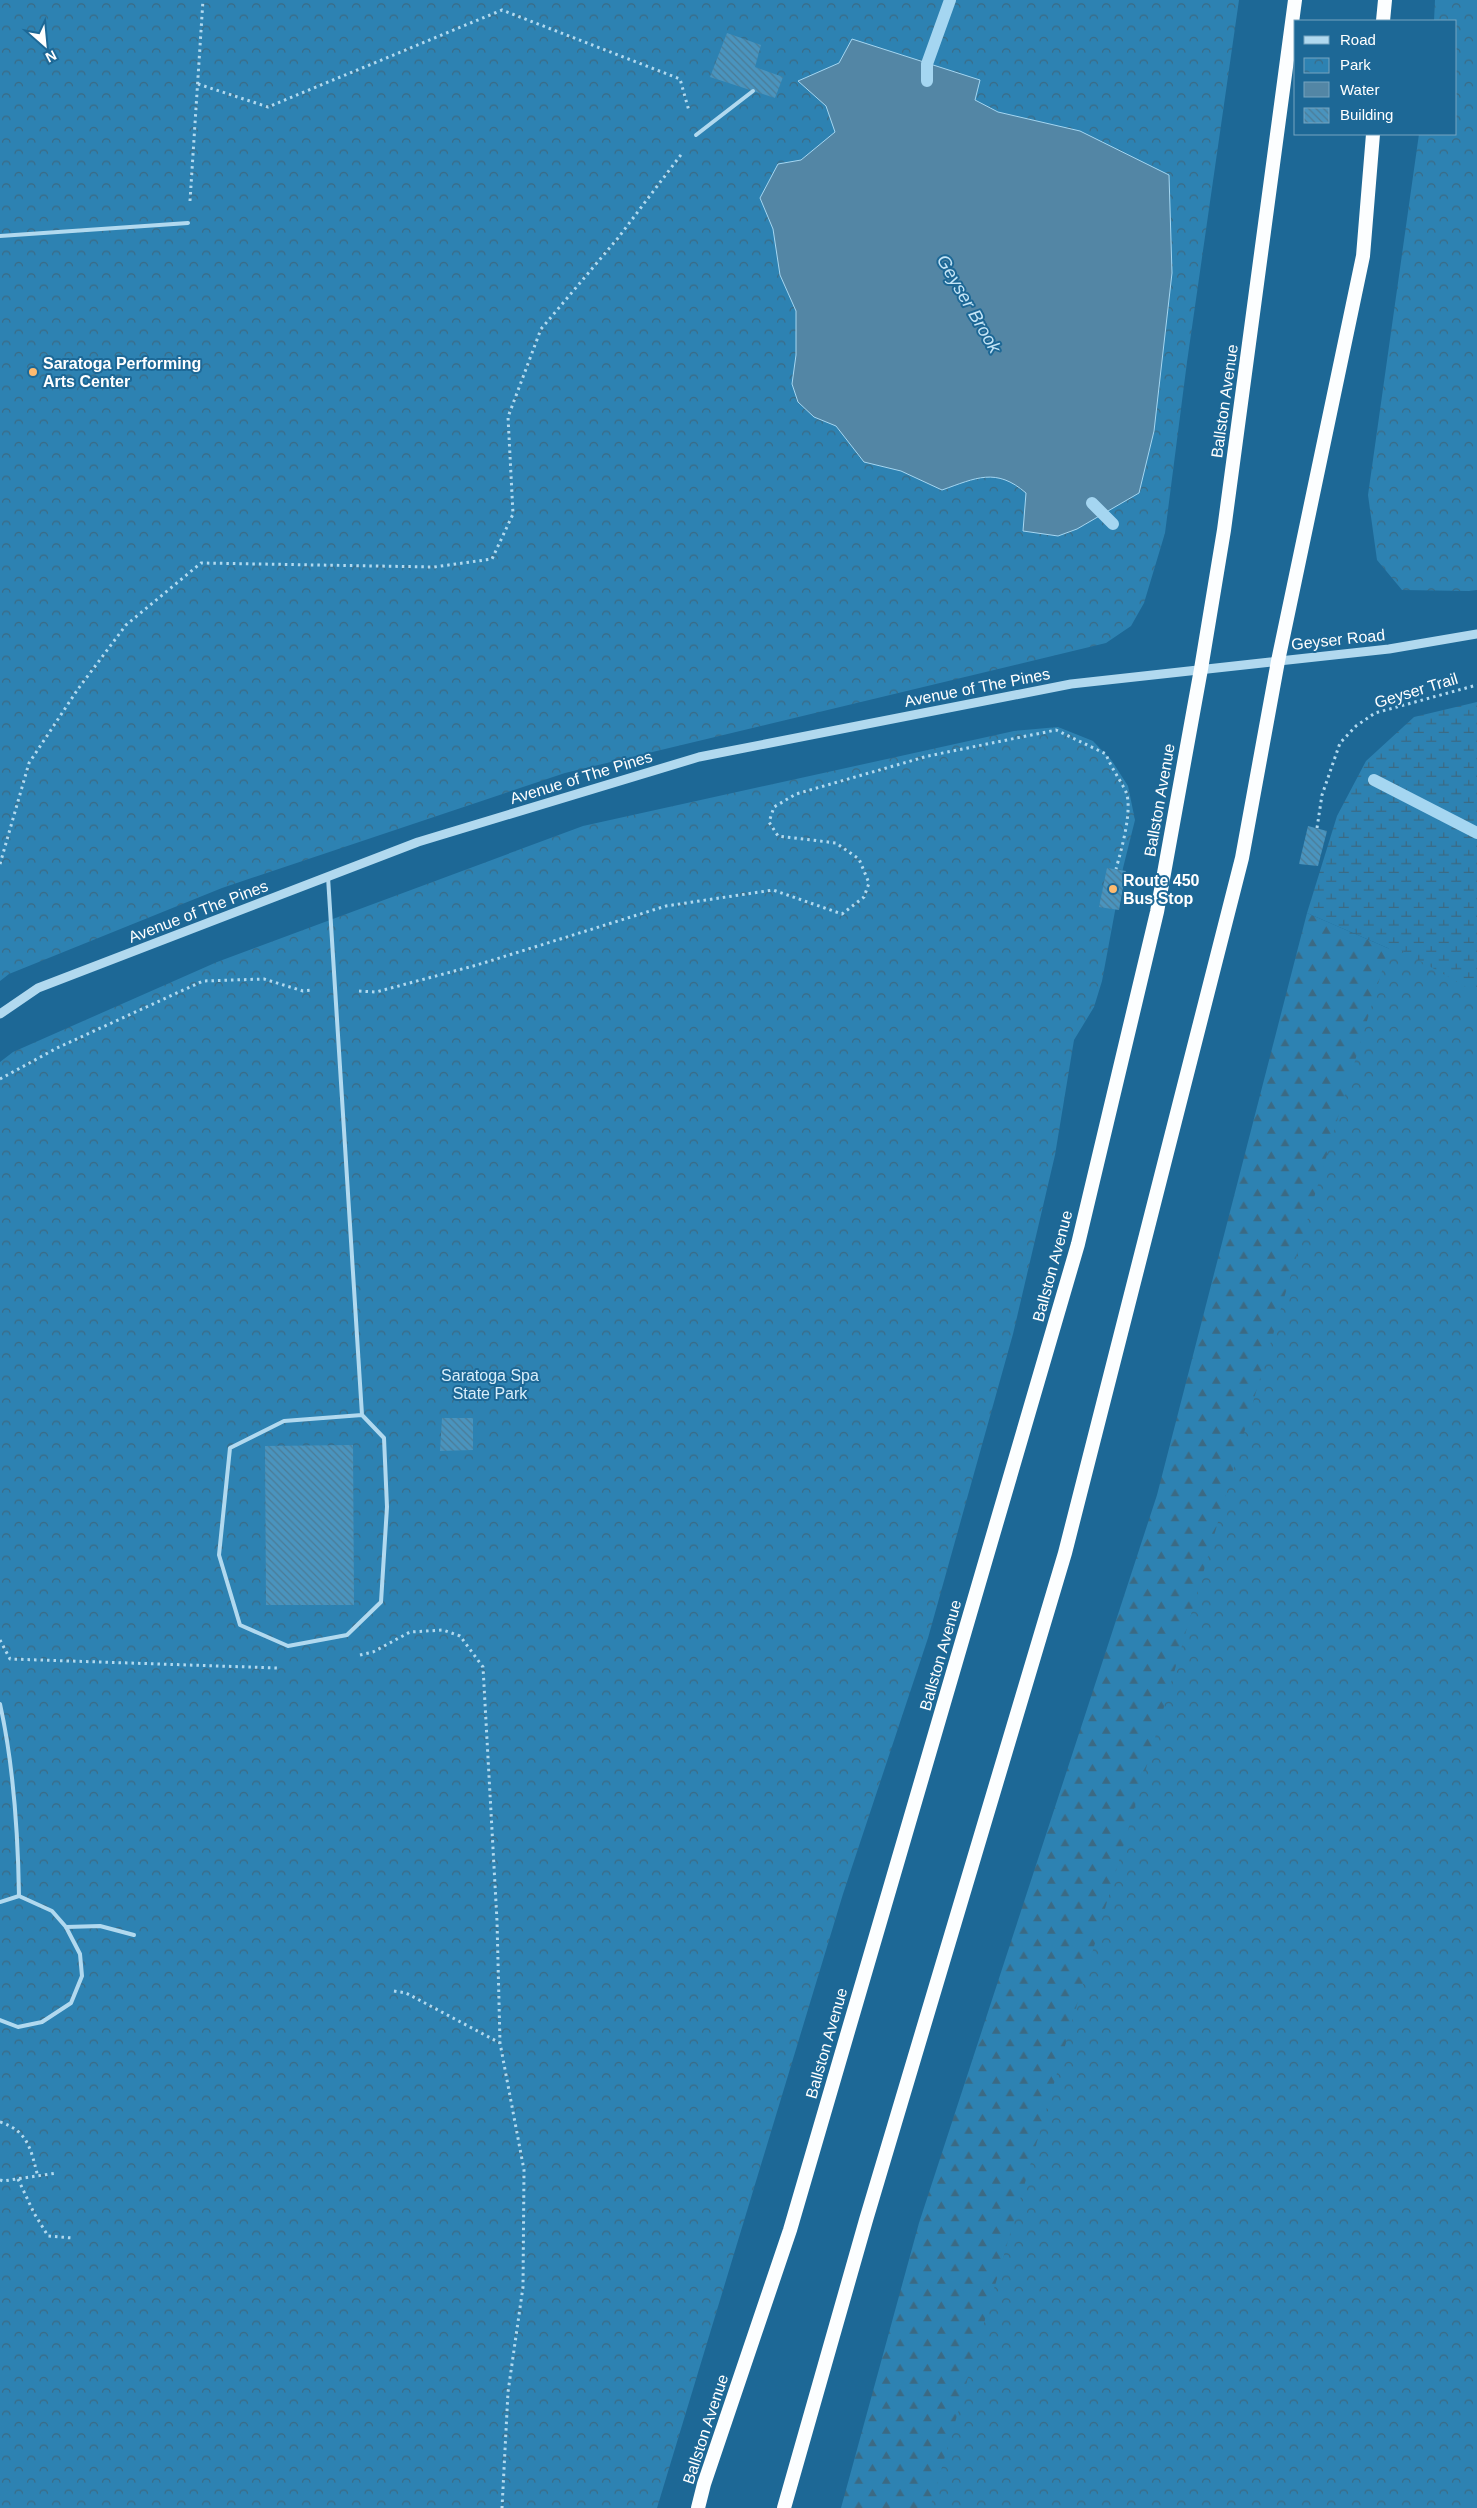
<svg xmlns="http://www.w3.org/2000/svg" width="1477" height="2508" viewBox="0 0 1477 2508" font-family="Arial,sans-serif">
	<style>
		.forest { fill: url(#forest-firs) }
		.wetland { fill: url(#wetland-marsh) }
		.park { fill: url(#park-crowns) }
		.water { fill: #5386a5; stroke: #a5d6f1 }
		.lines { fill: none; stroke-linecap: round; stroke-linejoin: round }
		.stream { stroke: #a5d6f1; stroke-width: 12 }
		.building { fill: url(#building-back-hatch) }
		.path { stroke: #b1d9ef; stroke-width: 3; stroke-dasharray: 2.5 4; stroke-linecap: butt }
		.service { stroke: #b1d9ef; stroke-width: 4 }
		.tertiary { stroke: #b1d9ef; stroke-width: 9 }
		.trunk { stroke: #fcfeff; stroke-width: 14 }
		.poi-dot { fill: #febb70; stroke: #1d6896; stroke-width: 2 }
		.labels { text-anchor: middle; stroke-width: 4; stroke-linejoin: round; paint-order: stroke }
		.poi-label { font-size: 16px; font-weight: bold; fill: #fff; stroke: #1d6896; text-anchor: start }
		.street-label { font-size: 16px; fill: #fff; stroke: #1d6896 }
		.park-label { font-size: 16px; fill: #d8eefb; stroke: #1d6896 }
		.water-label { font-size: 18px; font-style: italic; fill: #c4e5f7; stroke: #1d6896 }
	</style>
	<defs>
		<pattern id="forest-firs" width="22" height="20" patternUnits="userSpaceOnUse" patternTransform="scale(1.25)"><rect width="22" height="20" fill="#2d82b2"/><path d="M5 1l3.5 6h-7zM16 11l3.5 6h-7z" fill="#3b6a84"/></pattern>
		<pattern id="wetland-marsh" width="20" height="14" patternUnits="userSpaceOnUse" patternTransform="scale(1.25)"><rect width="20" height="14" fill="#2d82b2"/><path d="M1 5h8M5 5V1M11 12h8M15 12V8" fill="none" stroke="#3b6a84"/></pattern>
		<pattern id="park-crowns" width="20" height="18" patternUnits="userSpaceOnUse" patternTransform="scale(1.25)"><rect width="20" height="18" fill="#2d82b2"/><path d="M2 6a3 3 0 1 1 6 0M12 15a3 3 0 1 1 6 0" fill="none" stroke="#3b6a84"/></pattern>
		<pattern id="building-back-hatch" width="6" height="6" patternUnits="userSpaceOnUse" patternTransform="scale(1.25)"><rect width="6" height="6" fill="#4a94be"/><path d="M-1 5l2 2M0 0l6 6M5-1l2 2" fill="none" stroke="#4b7b96"/></pattern>
	</defs>
	<rect width="100%" height="100%" fill="#1d6896"/>
	<!-- forest -->
	<polygon class="forest" points="1307,913 1406,956 1477,2508 841,2508 919,2223 1157,1495"/>
	<!-- wetland -->
	<polygon class="wetland" points="1477,702 1477,1037 1406,956 1307,913 1337,816 1366,761 1414,717"/>
	<!-- park -->
	<g class="park">
		<polygon points="0,0 1239,0 1187,362 1165,533 1144,603 1131,626 1106,643 565,773 222,888 9,974 0,981"/>
		<polygon points="1435,0 1477,0 1477,590 1469,591 1402,590 1377,560 1368,495 1419,134 1456,134 1456,21 1434,21"/>
		<polygon points="1058,727 1093,741 1112,761 1128,786 1135,820 1123,868 1102,981 1094,1007 1074,1040 1055,1155 1013,1334 928,1638 843,1894 657,2508 0,2508 0,1062 13,1052 217,962 583,826 1014,731"/>
		<polygon points="1390,944 1477,993 1477,2508 930,2508 1258,1385"/>
	</g>
	<!-- water -->
	<path class="water" d="M 852,39 L 980,80 L 975,100 L 998,112 L 1080,131 L 1169,175 L 1172,273 L 1154,431 L 1139,493 L 1077,529 L 1058,536 L 1023,531 L 1026,493 C 996,467 976,478 942,490 L 901,471 L 864,462 L 836,426 L 814,417 L 798,402 L 792,384 L 796,355 L 796,311 L 780,275 L 773,229 L 760,198 L 778,164 L 801,160 L 835,132 L 826,106 L 798,81 L 839,63 Z"/>
	<g class="lines">
		<!-- stream -->
		<g class="stream">
			<polyline points="927,81 927,64 950,0"/>
			<polyline points="1092,503 1113,524"/>
			<polyline points="1374,780 1477,833"/>
		</g>
	</g>
	<!-- building -->
	<g class="building">
		<polygon points="727,33 761,45 755,67 783,77 775,98 710,77"/>
		<polygon points="1308,826 1327,831 1318,866 1299,864"/>
		<polygon points="1107,868 1126,871 1119,910 1099,907"/>
		<polygon points="442,1418 473,1418 473,1450 440,1451"/>
		<polygon points="353,1445 354,1605 266,1605 265,1446"/>
	</g>
	<g class="lines">
		<!-- path -->
		<g class="path">
			<polyline points="198,84 268,107 502,10 680,79 689,111"/>
			<polyline points="190,201 203,0"/>
			<polyline points="1317,828 1322,795 1340,743 1356,726 1375,713 1477,685"/>
			<polyline points="0,864 29,763 78,689 126,625 201,563 434,567 492,559 513,514 508,417 541,329 618,238 683,152"/>
			<path d="M 359,991 L 376,992 L 477,965 L 666,906 L 773,890 L 842,914 L 864,897 L 869,883 L 859,859 L 836,843 L 778,836 L 769,822 L 774,807 L 796,794 L 928,756 L 1056,730 L 1106,754 C 1111,768 1120,779 1126,792 C 1133,810 1121,851 1116,869"/>
			<polyline points="0,1079 57,1048 203,981 264,979 303,991 313,990"/>
			<polyline points="0,1640 10,1659 278,1668"/>
			<polyline points="360,1655 373,1652 410,1632 443,1630 460,1636 483,1667 497,1921 500,2043 524,2170 523,2287 508,2392 502,2508"/>
			<polyline points="394,1991 406,1993 500,2043"/>
			<path d="M 0,2122 C 29,2131 31,2151 38,2177"/>
			<polyline points="18,2179 34,2213 48,2236 72,2238"/>
			<polyline points="0,2180 3,2181 57,2173"/>
		</g>
		<!-- service -->
		<g class="service">
			<polyline points="696,135 753,91"/>
			<polyline points="0,236 188,223"/>
			<polyline points="328,877 362,1415 384,1438 387,1507 381,1602 347,1635 288,1646 240,1625 219,1555 230,1448 284,1421 362,1415"/>
			<path d="M 0,1704 C 14,1767 18,1831 19,1896"/>
			<polyline points="0,1902 19,1896 52,1911 66,1927 80,1954 82,1976 71,2003 42,2022 18,2027 0,2020"/>
			<polyline points="66,1927 100,1926 134,1935"/>
		</g>
		<!-- tertiary -->
		<polyline class="tertiary" points="0,1014 38,988 418,842 699,757 1071,684 1389,649 1477,634"/>
		<!-- trunk -->
		<g class="trunk">
			<polyline points="1383,21 1385,0"/>
			<polyline points="698,2508 704,2484 790,2230 1078,1244 1157,912 1201,669 1224,530 1295,0"/>
			<polyline points="784,2508 866,2220 1065,1553 1242,858 1278,661 1363,256 1373,134"/>
		</g>
	</g>
	<!-- markers -->
	<g class="poi-dot">
		<circle cx="33" cy="372" r="5"/>
		<circle cx="1113" cy="889" r="5"/>
	</g>
	<g class="labels">
		<!-- poi labels -->
		<g class="poi-label">
			<text x="43" y="369">Saratoga Performing<tspan x="43" dy="18">Arts Center</tspan></text>
			<text x="1123" y="886">Route 450<tspan x="1123" dy="18">Bus Stop</tspan></text>
		</g>
		<!-- street labels -->
		<g class="street-label">
			<text transform="translate(1224 401) rotate(-82)" y="6">Ballston Avenue</text>
			<text transform="translate(1338 639) rotate(-6)" y="6">Geyser Road</text>
			<text transform="translate(977 687) rotate(-11)" y="6">Avenue of The Pines</text>
			<text transform="translate(1416 690) rotate(-17)" y="6">Geyser Trail</text>
			<text transform="translate(581 777) rotate(-17)" y="6">Avenue of The Pines</text>
			<text transform="translate(1159 800) rotate(-80)" y="6">Ballston Avenue</text>
			<text transform="translate(198 911) rotate(-21)" y="6">Avenue of The Pines</text>
			<text transform="translate(1052 1266) rotate(-75)" y="6">Ballston Avenue</text>
			<text transform="translate(940 1655) rotate(-74)" y="6">Ballston Avenue</text>
			<text transform="translate(826 2043) rotate(-74)" y="6">Ballston Avenue</text>
			<text transform="translate(705 2429) rotate(-72)" y="6">Ballston Avenue</text>
		</g>
		<!-- park labels -->
		<g class="park-label">
			<text x="490" y="1381">Saratoga Spa<tspan x="490" dy="18">State Park</tspan></text>
		</g>
		<!-- water labels -->
		<g class="water-label">
			<text transform="translate(969 304) rotate(60)" y="6">Geyser Brook</text>
		</g>
	</g>
	<!-- legend -->
	<rect x="1294" y="20" width="162" height="115" fill="#1d6896" stroke="#77a4c0"/>
	<rect x="1304" y="36" width="25" height="8" fill="#b1d9ef" stroke="#77a4c0"/>
	<text x="1340" y="45" font-size="15" fill="#ffffff">Road</text>
	<rect x="1304" y="58" width="25" height="15" fill="url(#park-crowns)" stroke="#77a4c0"/>
	<text x="1340" y="70" font-size="15" fill="#ffffff">Park</text>
	<rect x="1304" y="82" width="25" height="15" fill="#5386a5" stroke="#77a4c0"/>
	<text x="1340" y="95" font-size="15" fill="#ffffff">Water</text>
	<rect x="1304" y="108" width="25" height="15" fill="url(#building-back-hatch)" stroke="#77a4c0"/>
	<text x="1340" y="120" font-size="15" fill="#ffffff">Building</text>
	<!-- north arrow -->
	<g transform="translate(45 45) rotate(153)" stroke="#1d6896" stroke-width="4" paint-order="stroke">
	<path d="M0-4L9 19L0 12L-9 19Z" fill="#ffffff"/>
	<text y="-8" font-size="14" font-weight="bold" text-anchor="middle" fill="#ffffff">N</text>
	</g>
</svg>
